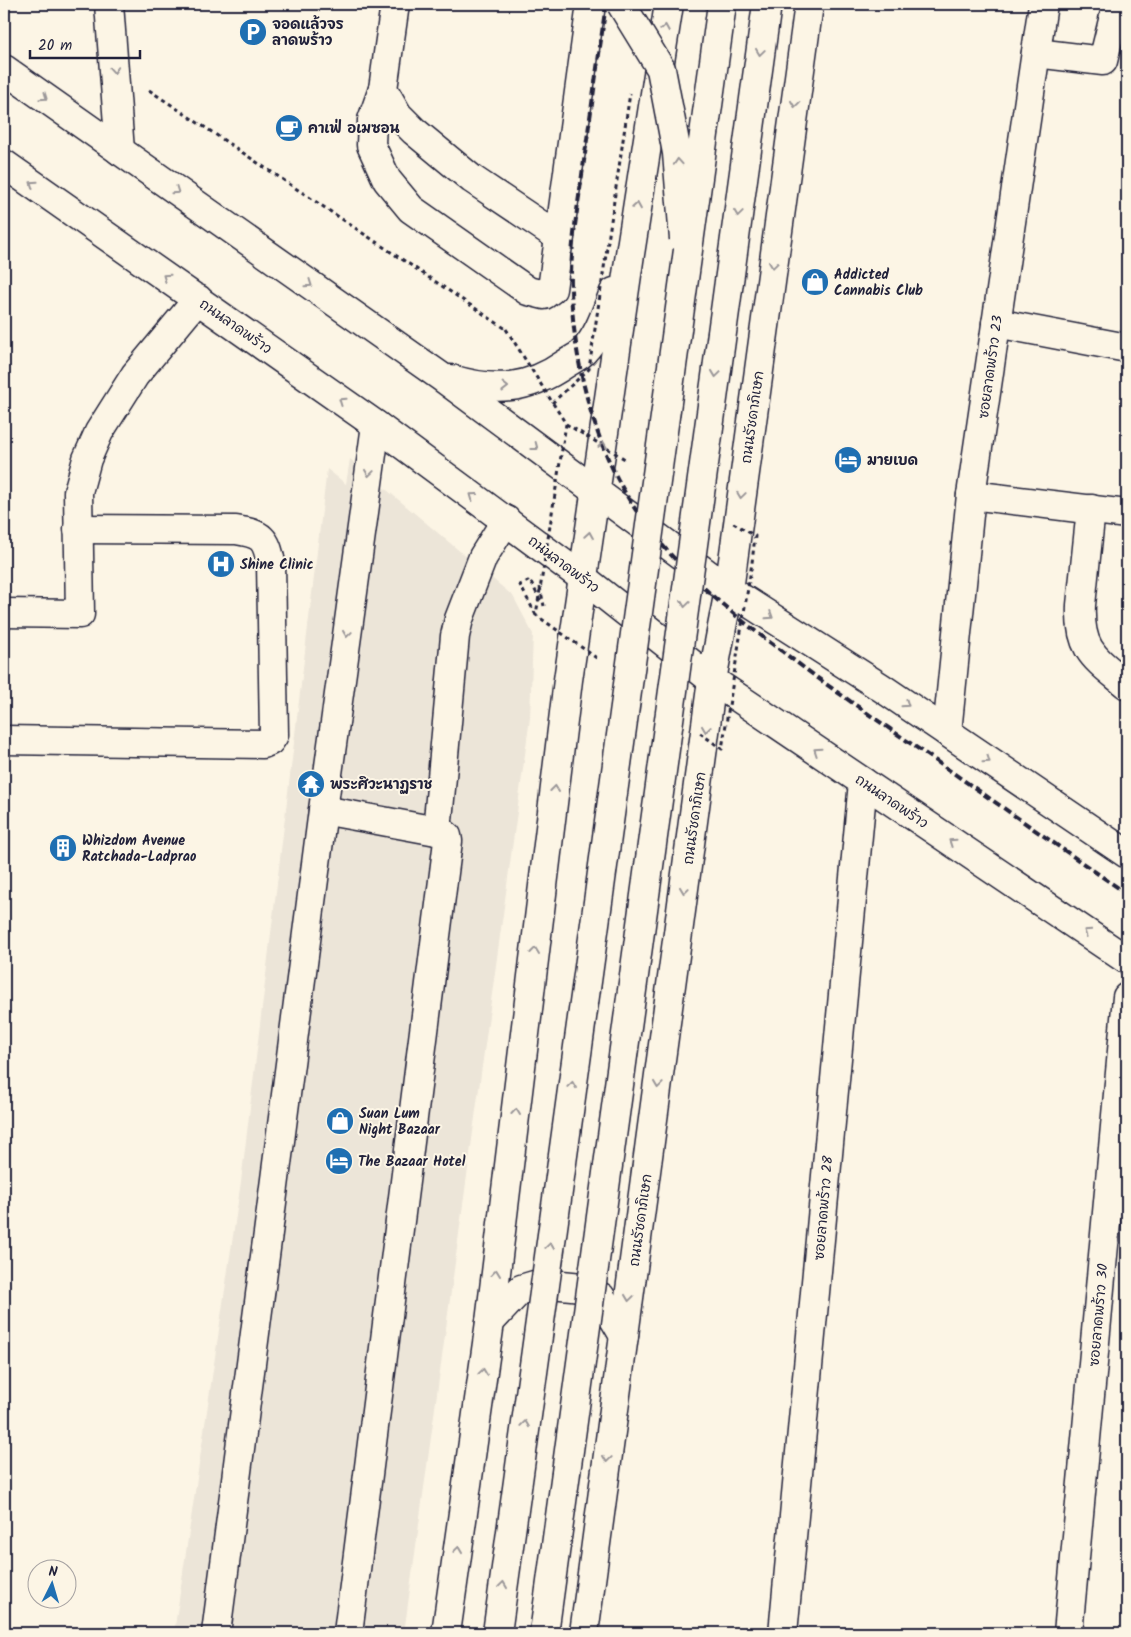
<svg xmlns="http://www.w3.org/2000/svg" width="1131" height="1637" viewBox="0 0 1131 1637" font-family="Kalam,'Playpen Sans Thai',sans-serif">
	<style>
		.built { fill: #ece5d8 }
		.lines { fill: none; stroke-linecap: round; stroke-linejoin: round }
		.minor-casing { stroke: #22223b; stroke-width: 31 }
		.major-casing { stroke: #22223b; stroke-width: 31 }
		.path { stroke: #22223b; stroke-width: 3; stroke-dasharray: 4 4; stroke-linecap: butt }
		.minor { stroke: #fcf5e5; stroke-width: 28 }
		.major { stroke: #fcf5e5; stroke-width: 28 }
		.rail { stroke: #22223b; stroke-width: 4; stroke-dasharray: 8 4; stroke-linecap: butt }
		.minor-bridge-casing { stroke: #22223b; stroke-width: 31; stroke-linecap: butt }
		.major-bridge-casing { stroke: #22223b; stroke-width: 31; stroke-linecap: butt }
		.path-bridge { stroke: #22223b; stroke-width: 3; stroke-dasharray: 4 4; stroke-linecap: butt }
		.minor-bridge { stroke: #fcf5e5; stroke-width: 28 }
		.major-bridge { stroke: #fcf5e5; stroke-width: 28 }
		.oneway { stroke: #9a9698 }
		.labels { text-anchor: middle; stroke-width: 4; stroke-linejoin: round; paint-order: stroke }
		.poi-label { font-size: 14px; font-weight: bold; fill: #22223b; stroke: #fcf5e5; text-anchor: start }
		.street-label { font-size: 14px; fill: #22223b; stroke: #fcf5e5 }
	</style>
	<rect width="100%" height="100%" fill="#fcf5e5"/>
	<filter id="ink" filterUnits="userSpaceOnUse"><feTurbulence type="fractalNoise" baseFrequency=".02" numOctaves="2"/><feDisplacementMap in="SourceGraphic" scale="10" xChannelSelector="R" yChannelSelector="G"/><feConvolveMatrix kernelMatrix="1 2 1 2 8 2 1 2 1" color-interpolation-filters="sRGB"/></filter>
	<g filter="url(#ink)">
		<!-- built -->
		<polygon class="built" points="350,459 513,596 533,634 530,718 404,1633 174,1633 241,1182 327,469 346,484"/>
		<g class="lines">
			<defs>
				<g id="minor">
					<polyline points="109,4 120,151"/>
					<polyline points="395,4 383,89 398,115 414,131 472,179 560,238"/>
					<polyline points="1036,53 1103,61 1117,4"/>
					<polyline points="383,89 372,120 371,145 387,180 411,209 528,291 544,295 552,289 591,4"/>
					<polyline points="996,323 1127,348"/>
					<polyline points="971,495 1127,514"/>
					<path d="M 1091,509 L 1081,605 C 1079,651 1095,658 1127,685"/>
					<polyline points="4,613 80,614 78,492 87,459 99,432 135,375 198,299"/>
					<polyline points="947,732 971,495 1043,4"/>
					<path d="M 4,740 L 263,744 L 270,741 L 274,735 L 271,563 C 266,538 262,534 236,530 L 78,529"/>
					<polyline points="323,810 442,832 447,836 448,841 348,1633"/>
					<polyline points="437,831 455,636 459,619 483,557 506,520"/>
					<polyline points="216,1633 323,810 376,425"/>
					<polyline points="783,1633 863,782"/>
					<polyline points="1068,1633 1127,997"/>
				</g>
				<g id="major">
					<polyline points="4,69 440,376 729,590 882,688 1127,854"/>
					<polyline points="4,164 376,425 583,578 712,680 1127,960"/>
					<path d="M 451,379 C 494,392 528,390 565,364 C 571,360 580,356 584,351 C 599,335 606,312 614,292"/>
					<polyline points="490,1322 521,1289 541,1283 582,1287 601,1297 624,1336"/>
					<polyline points="446,1633 490,1322 568,680 630,254 669,4"/>
					<polyline points="584,1633 712,680 729,590 809,4"/>
				</g>
			</defs>
			<!-- minor casing -->
			<use href="#minor" class="minor-casing"/>
			<!-- major casing -->
			<use href="#major" class="major-casing"/>
			<!-- path -->
			<g class="path">
				<polyline points="149,90 506,329"/>
				<polyline points="540,587 544,606"/>
				<polyline points="536,615 520,585 530,580 542,604"/>
			</g>
			<!-- minor -->
			<use href="#minor" class="minor"/>
			<!-- major -->
			<use href="#major" class="major"/>
			<!-- rail -->
			<path class="rail" d="M 606,4 C 598,61 590,118 582,175 C 576,219 568,263 572,307 C 576,361 588,414 610,463 C 645,543 714,601 783,652 C 818,679 854,704 890,729 C 969,784 1048,839 1127,894"/>
			<defs>
				<polyline id="minor-bridge" points="621,4 661,69 677,153 684,239"/>
				<g id="major-bridge">
					<polyline points="497,1633 722,4"/>
					<polyline points="544,1633 767,4"/>
				</g>
			</defs>
			<!-- minor-bridge casing -->
			<use href="#minor-bridge" class="minor-bridge-casing"/>
			<!-- major-bridge casing -->
			<use href="#major-bridge" class="major-bridge-casing"/>
			<!-- path-bridge -->
			<g class="path-bridge">
				<polyline points="506,329 566,424 536,615 598,659"/>
				<polyline points="552,403 589,369 630,93"/>
				<polyline points="566,424 625,459"/>
				<polyline points="700,733 722,749 752,563 755,536 730,521"/>
			</g>
			<!-- minor-bridge -->
			<use href="#minor-bridge" class="minor-bridge"/>
			<!-- major-bridge -->
			<use href="#major-bridge" class="major-bridge"/>
		</g>
		<!-- one-way arrows -->
		<defs><path id="oneway-chevron" d="M-2-3.5L2.5 0L-2 3.5" fill="none" stroke-width="1.6" stroke-linecap="round" stroke-linejoin="round" transform="scale(1.25)"/></defs>
		<g class="oneway">
			<use href="#oneway-chevron" transform="translate(665 28) rotate(-81)"/>
			<use href="#oneway-chevron" transform="translate(760 52) rotate(98)"/>
			<use href="#oneway-chevron" transform="translate(114 70) rotate(86)"/>
			<use href="#oneway-chevron" transform="translate(44 97) rotate(35)"/>
			<use href="#oneway-chevron" transform="translate(795 104) rotate(98)"/>
			<use href="#oneway-chevron" transform="translate(678 162) rotate(-94)"/>
			<use href="#oneway-chevron" transform="translate(33 184) rotate(-145)"/>
			<use href="#oneway-chevron" transform="translate(176 191) rotate(35)"/>
			<use href="#oneway-chevron" transform="translate(637 206) rotate(-81)"/>
			<use href="#oneway-chevron" transform="translate(738 213) rotate(98)"/>
			<use href="#oneway-chevron" transform="translate(773 265) rotate(98)"/>
			<use href="#oneway-chevron" transform="translate(166 277) rotate(-145)"/>
			<use href="#oneway-chevron" transform="translate(309 284) rotate(35)"/>
			<use href="#oneway-chevron" transform="translate(716 374) rotate(98)"/>
			<use href="#oneway-chevron" transform="translate(505 387) rotate(1)"/>
			<use href="#oneway-chevron" transform="translate(342 401) rotate(-145)"/>
			<use href="#oneway-chevron" transform="translate(603 445) rotate(-82)"/>
			<use href="#oneway-chevron" transform="translate(535 447) rotate(37)"/>
			<use href="#oneway-chevron" transform="translate(369 473) rotate(98)"/>
			<use href="#oneway-chevron" transform="translate(741 495) rotate(98)"/>
			<use href="#oneway-chevron" transform="translate(473 496) rotate(-144)"/>
			<use href="#oneway-chevron" transform="translate(589 535) rotate(-81)"/>
			<use href="#oneway-chevron" transform="translate(685 604) rotate(98)"/>
			<use href="#oneway-chevron" transform="translate(770 616) rotate(33)"/>
			<use href="#oneway-chevron" transform="translate(347 634) rotate(98)"/>
			<use href="#oneway-chevron" transform="translate(906 704) rotate(34)"/>
			<use href="#oneway-chevron" transform="translate(706 729) rotate(98)"/>
			<use href="#oneway-chevron" transform="translate(817 751) rotate(-146)"/>
			<use href="#oneway-chevron" transform="translate(987 760) rotate(34)"/>
			<use href="#oneway-chevron" transform="translate(555 789) rotate(-83)"/>
			<use href="#oneway-chevron" transform="translate(952 842) rotate(-146)"/>
			<use href="#oneway-chevron" transform="translate(684 890) rotate(98)"/>
			<use href="#oneway-chevron" transform="translate(1087 932) rotate(-146)"/>
			<use href="#oneway-chevron" transform="translate(535 951) rotate(-83)"/>
			<use href="#oneway-chevron" transform="translate(572 1085) rotate(-82)"/>
			<use href="#oneway-chevron" transform="translate(658 1085) rotate(98)"/>
			<use href="#oneway-chevron" transform="translate(516 1112) rotate(-83)"/>
			<use href="#oneway-chevron" transform="translate(550 1246) rotate(-82)"/>
			<use href="#oneway-chevron" transform="translate(496 1273) rotate(-83)"/>
			<use href="#oneway-chevron" transform="translate(629 1298) rotate(98)"/>
			<use href="#oneway-chevron" transform="translate(483 1372) rotate(-82)"/>
			<use href="#oneway-chevron" transform="translate(525 1424) rotate(-82)"/>
			<use href="#oneway-chevron" transform="translate(607 1459) rotate(98)"/>
			<use href="#oneway-chevron" transform="translate(458 1550) rotate(-82)"/>
			<use href="#oneway-chevron" transform="translate(503 1585) rotate(-82)"/>
		</g>
	</g>
	<!-- icons -->
	<defs>
		<symbol id="parking-disc" viewBox="-11 -11 22 22"><circle r="9.5" fill="#1f6fb2" stroke="#fcf5e5"/><path d="M-3.5-5.5H1a3.5 3.5 0 0 1 0 7H-1V5.5H-3.5ZM-1-3.4V-.6H.8a1.4 1.4 0 0 0 0-2.8Z" fill="#fff"/></symbol>
		<symbol id="cafe-disc" viewBox="-11 -11 22 22"><circle r="9.5" fill="#1f6fb2" stroke="#fcf5e5"/><path d="M-5.5-4.5H6V0H3Q3 3.5 0 3.5H-2.5Q-5.5 3.5-5.5 0ZM3-3.2v2h1.7v-2ZM-6 4.5H4V6H-6Z" fill="#fff"/></symbol>
		<symbol id="shop-disc" viewBox="-11 -11 22 22"><circle r="9.5" fill="#1f6fb2" stroke="#fcf5e5"/><path d="M-5-2.5h2.3a2.7 3.5 0 0 1 5.4 0H5L5.5 6h-11ZM-1.5-2.5h3a1.5 2.3 0 0 0-3 0Z" fill="#fff"/></symbol>
		<symbol id="hotel-disc" viewBox="-11 -11 22 22"><circle r="9.5" fill="#1f6fb2" stroke="#fcf5e5"/><path d="M-6-4.5h1.5V1H6V5H4.5V3h-9V5H-6ZM-4 0a1.8 1.8 0 1 1 3.6 0ZM.5 0V-2.5h3Q6-2.5 6 0Z" fill="#fff"/></symbol>
		<symbol id="hospital-disc" viewBox="-11 -11 22 22"><circle r="9.5" fill="#1f6fb2" stroke="#fcf5e5"/><path d="M-5-5h3v3.5h4V-5h3V5h-3V1.5h-4V5h-3Z" fill="#fff"/></symbol>
		<symbol id="temple-disc" viewBox="-11 -11 22 22"><circle r="9.5" fill="#1f6fb2" stroke="#fcf5e5"/><path d="M0-6L5-2H3V0L6.5 2.5H4V6H1.5V3h-3V6H-4V2.5H-6.5L-3 0V-2H-5Z" fill="#fff"/></symbol>
		<symbol id="building-disc" viewBox="-11 -11 22 22"><circle r="9.5" fill="#1f6fb2" stroke="#fcf5e5"/><path d="M-4-6H4V6H1V3H-1V6H-4ZM-2.5-4.3h1.7v1.8h-1.7ZM.8-4.3h1.7v1.8H.8ZM-2.5-1h1.7V.8h-1.7ZM.8-1h1.7V.8H.8Z" fill="#fff"/></symbol>
	</defs>
	<g fill-rule="evenodd">
		<use href="#parking-disc" x="237" y="16" width="32" height="32"/>
		<use href="#cafe-disc" x="273" y="112" width="32" height="32"/>
		<use href="#shop-disc" x="799" y="266" width="32" height="32"/>
		<use href="#hotel-disc" x="832" y="444" width="32" height="32"/>
		<use href="#hospital-disc" x="205" y="548" width="32" height="32"/>
		<use href="#temple-disc" x="295" y="768" width="32" height="32"/>
		<use href="#building-disc" x="47" y="832" width="32" height="32"/>
		<use href="#shop-disc" x="324" y="1105" width="32" height="32"/>
		<use href="#hotel-disc" x="323" y="1145" width="32" height="32"/>
	</g>
	<g class="labels">
		<!-- poi labels -->
		<g class="poi-label">
			<text x="272" y="29">จอดแล้วจร<tspan x="272" dy="16">ลาดพร้าว</tspan></text>
			<text x="308" y="133">คาเฟ่ อเมซอน</text>
			<text x="834" y="279">Addicted<tspan x="834" dy="16">Cannabis Club</tspan></text>
			<text x="867" y="465">มายเบด</text>
			<text x="240" y="569">Shine Clinic</text>
			<text x="330" y="789">พระศิวะนาฏราช</text>
			<text x="82" y="845">Whizdom Avenue<tspan x="82" dy="16">Ratchada-Ladprao</tspan></text>
			<text x="359" y="1118">Suan Lum<tspan x="359" dy="16">Night Bazaar</tspan></text>
			<text x="358" y="1166">The Bazaar Hotel</text>
		</g>
		<!-- street labels -->
		<g class="street-label">
			<text transform="translate(236 326) rotate(35)" y="5">ถนนลาดพร้าว</text>
			<text transform="translate(990 367) rotate(-82)" y="5">ซอยลาดพร้าว 23</text>
			<text transform="translate(752 417) rotate(-82)" y="5">ถนนรัชดาภิเษก</text>
			<text transform="translate(564 564) rotate(37)" y="5">ถนนลาดพร้าว</text>
			<text transform="translate(892 801) rotate(34)" y="5">ถนนลาดพร้าว</text>
			<text transform="translate(694 818) rotate(-82)" y="5">ถนนรัชดาภิเษก</text>
			<text transform="translate(823 1208) rotate(-85)" y="5">ซอยลาดพร้าว 28</text>
			<text transform="translate(640 1220) rotate(-82)" y="5">ถนนรัชดาภิเษก</text>
			<text transform="translate(1098 1315) rotate(-85)" y="5">ซอยลาดพร้าว 30</text>
		</g>
	</g>
	<!-- margin -->
	<rect width="1131" height="1637" fill="none" stroke="#fcf5e5" stroke-width="20"/>
	<rect x="10" y="10" width="1111" height="1617" fill="none" stroke="#22223b" stroke-width="2" filter="url(#ink)"/>
	<!-- north arrow -->
	<g transform="translate(52 1584) rotate(5)"><circle r="24" fill="#fcf5e5" stroke="#a5a1a1"/>
	<path d="M0-4L9 19L0 12L-9 19Z" fill="#1f6fb2"/>
	<text y="-8" font-size="14" font-weight="bold" text-anchor="middle" fill="#22223b">N</text>
	</g>
	<!-- scale -->
	<path d="M30 50v8h110v-8" fill="none" stroke="#22223b" stroke-width="2.5"/>
	<text x="38" y="50" font-size="15" fill="#22223b" stroke="#fcf5e5" stroke-width="4" paint-order="stroke">20 m</text>
</svg>
